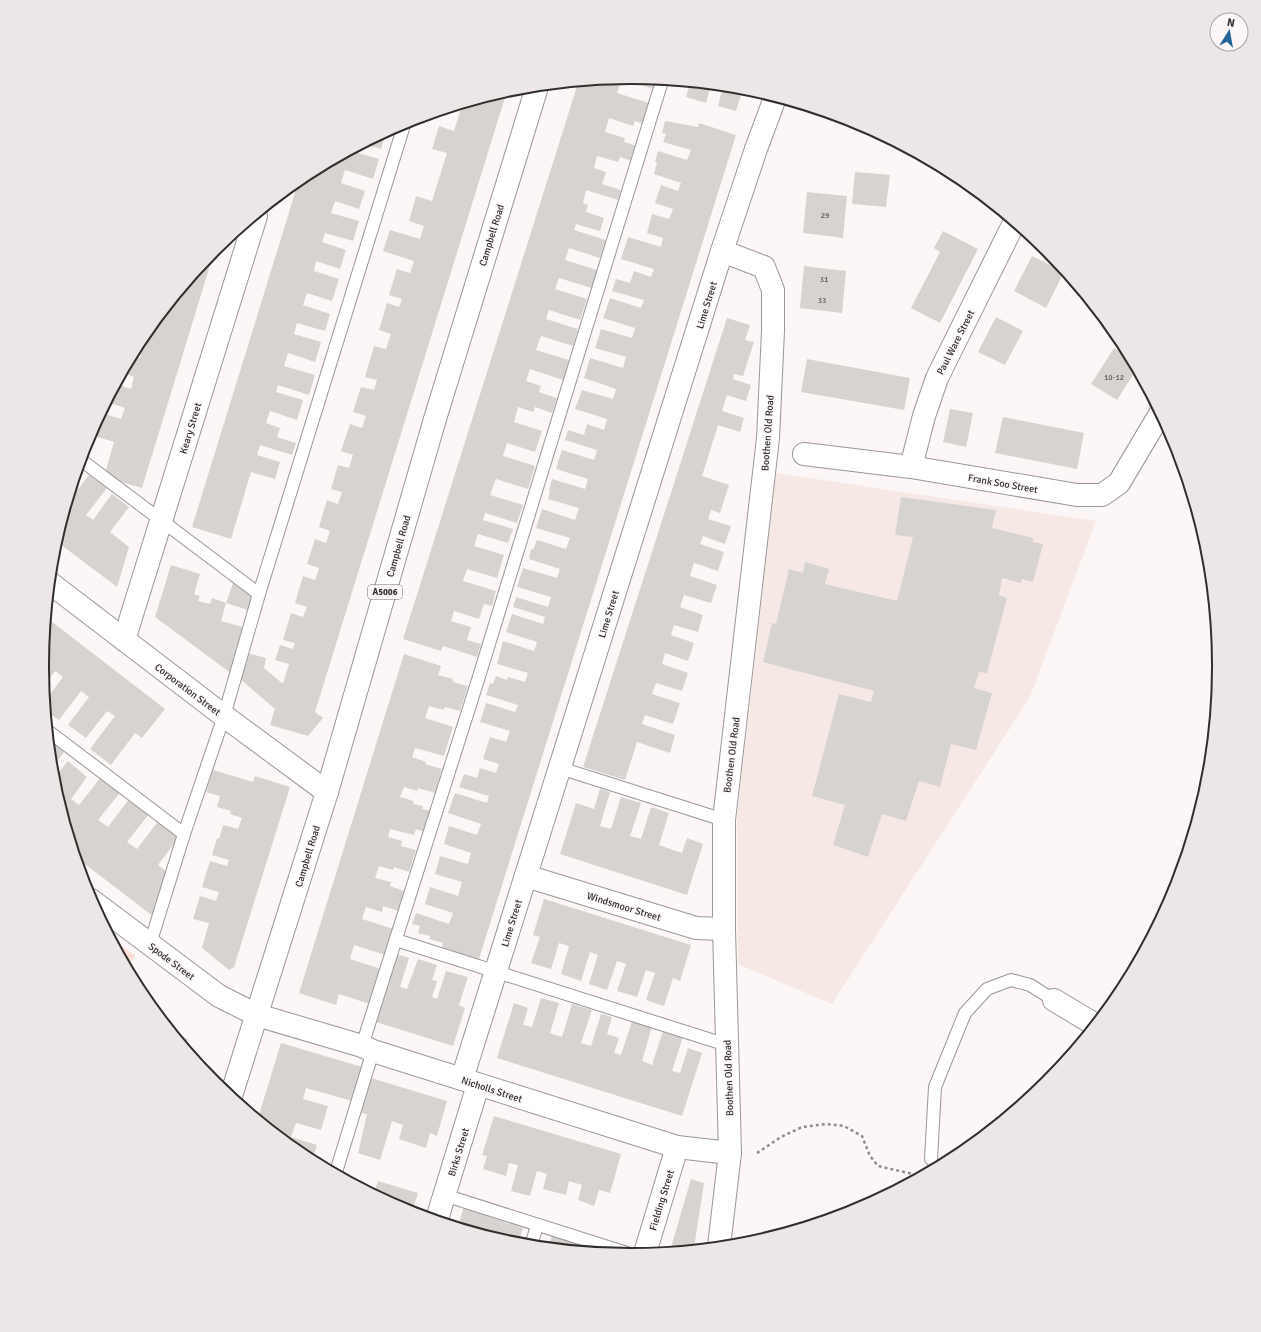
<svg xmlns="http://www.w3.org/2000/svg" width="1261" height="1332" viewBox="0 0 1261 1332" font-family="Signika,sans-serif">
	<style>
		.built { fill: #f6e9e5 }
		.green { fill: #fee0d7 }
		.building { fill: #d7d3d1 }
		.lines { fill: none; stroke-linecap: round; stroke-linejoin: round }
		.lane-casing { stroke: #9b9796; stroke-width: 14 }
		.street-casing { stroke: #9b9796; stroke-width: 24 }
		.primary-casing { stroke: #9b9796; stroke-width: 24 }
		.path { stroke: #8f8c8b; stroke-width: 2.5; stroke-dasharray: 3 3; stroke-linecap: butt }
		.lane { stroke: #fff; stroke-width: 12 }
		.street { stroke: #fff; stroke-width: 22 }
		.primary { stroke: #fff; stroke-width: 22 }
		.labels { text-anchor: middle; stroke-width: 3; stroke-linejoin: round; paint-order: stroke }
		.number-label { font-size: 8px; fill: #5a5857 }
		.shield { fill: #fcf7f6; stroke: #6d6b6a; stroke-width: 1 }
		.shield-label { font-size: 9px; font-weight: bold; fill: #302f2e }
		.street-label { font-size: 10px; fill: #302f2e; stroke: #fcf7f6 }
		.rim { fill: none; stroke: #302f2e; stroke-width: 2 }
	</style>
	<rect width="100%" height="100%" fill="#fcf7f6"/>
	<!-- built -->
	<polygon class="built" points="776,473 1096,521 1030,697 832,1004 738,964 737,818"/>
	<!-- green -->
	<polygon class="green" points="112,938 135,956 127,967"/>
	<!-- building -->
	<g class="building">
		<polygon points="631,78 656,80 653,89 622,79 617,93 649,103 643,124 635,121 633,126 609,118 605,132 625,138 624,142 637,146 632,161 620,157 618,162 597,156 594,168 606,172 602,184 621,190 618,200 586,190 583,203 588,205 586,212 604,218 600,231 576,224 574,230 606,240 600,258 569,248 565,260 597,270 592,288 559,278 555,289 587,299 580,320 549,310 546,319 578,329 573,346 541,336 536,350 569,360 563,380 530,369 526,381 541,386 539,392 557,398 552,413 535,407 533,412 518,407 514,422 542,431 535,452 507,443 503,456 535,466 528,489 496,479 490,495 523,505 517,523 485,513 483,520 513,529 508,543 478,534 474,546 504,555 497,578 467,569 463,581 496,591 492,606 484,604 479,619 454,611 451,621 471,627 467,640 481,644 477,657 443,646 441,651 403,639 578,83"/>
		<polygon points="690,83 711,85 706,103 686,97"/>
		<polygon points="723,87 743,89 736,111 718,106"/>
		<polygon points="507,91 315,712 323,718 308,736 270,725 275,709 240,679 247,653 266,658 264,668 283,684 289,664 275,660 280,645 293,649 295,643 283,640 291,613 303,617 307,607 295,603 303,576 315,580 319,568 307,564 315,539 326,543 330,531 319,527 327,500 338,504 342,492 331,489 338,465 349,468 353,455 341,451 350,424 362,428 366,416 353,412 361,387 374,390 377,380 365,377 374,346 386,349 391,334 379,330 387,303 399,307 402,299 389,295 397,269 410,273 414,261 383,251 390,230 420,239 424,226 409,221 416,196 432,201 447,153 432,149 439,126 454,131 462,105"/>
		<polygon points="665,121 698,127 699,123 736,135 479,959 442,948 443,943 429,939 430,936 418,933 420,926 412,924 416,913 449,924 453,913 425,904 430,887 458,896 462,882 435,874 440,856 468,864 471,853 444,844 449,826 477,835 481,824 448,813 455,793 487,803 489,796 459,787 464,774 477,778 480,768 496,773 499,764 483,759 490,737 506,742 510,731 480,722 486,703 515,712 518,705 486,695 490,683 493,684 496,676 507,680 508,677 525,682 528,673 497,664 503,641 534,651 537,642 506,632 512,614 543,624 545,617 513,607 516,597 548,607 551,597 517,587 523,568 557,578 560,569 529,559 531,549 533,550 537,540 566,549 570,538 536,528 542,509 575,520 579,508 548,499 550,490 549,490 552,479 585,489 588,479 556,469 562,450 594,460 597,450 565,440 568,430 584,435 587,424 604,430 607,419 575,409 582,390 613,399 616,389 584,378 590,358 623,368 626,357 595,348 601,329 632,338 635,328 603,318 610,298 641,308 644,300 612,291 616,279 630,283 634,271 651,277 654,269 621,259 628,237 661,247 663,238 647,233 652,214 669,219 673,209 655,203 661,185 678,191 681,183 654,174 657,162 655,162 658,151 687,160 691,150 663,142 666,134 662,133"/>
		<polygon points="386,133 381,149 365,144 375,139"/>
		<polygon points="351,151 379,159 373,179 345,170 341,183 365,191 359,209 335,201 331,213 359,221 353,241 325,233 322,242 346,250 340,269 316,261 314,271 339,279 332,301 307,293 303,305 330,314 325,331 297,323 294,334 321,342 315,362 288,353 284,366 315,375 309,395 278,385 276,392 303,400 297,420 270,411 266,423 280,428 277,437 296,443 292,455 260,445 257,455 280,462 275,479 251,472 231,539 192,527 299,180 304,177"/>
		<polygon points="855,172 890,175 886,207 852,204"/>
		<polygon points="807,192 847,196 843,238 803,233"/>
		<polygon points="943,231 978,249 940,323 911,308 940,252 934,248"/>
		<polygon points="215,249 142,488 104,477 114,442 91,435 93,430 102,413 121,419 125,408 107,402 117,384 131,389 134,377 123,373 132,356 140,358 143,347 138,345 141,339"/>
		<polygon points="1032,256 1064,272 1046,308 1014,291"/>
		<polygon points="804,266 846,271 842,313 800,308"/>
		<polygon points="996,317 1023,331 1005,365 978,352"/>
		<polygon points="727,318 750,325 745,340 754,342 743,376 734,374 733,379 751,385 746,401 727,395 722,411 744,418 740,432 718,425 702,476 729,485 720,513 711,510 708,519 731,526 725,544 703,536 700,544 724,552 718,571 694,563 690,576 717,585 711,603 684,595 680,607 703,615 698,632 674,625 671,635 694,643 688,661 665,653 662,664 688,673 682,691 656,683 652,694 680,703 673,724 645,715 642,724 675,735 670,753 637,742 625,780 583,767"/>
		<polygon points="1117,335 1120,339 1124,346 1114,340"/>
		<polygon points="1114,348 1130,358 1136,370 1117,400 1091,384"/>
		<polygon points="807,359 910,378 904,410 801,392"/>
		<polygon points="950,409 973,413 966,447 943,442"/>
		<polygon points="1003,417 1084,433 1077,469 995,453"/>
		<polygon points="89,475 107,488 86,515 93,520 112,494 129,507 110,532 129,547 117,587 56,541 69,501"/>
		<polygon points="901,497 996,510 992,528 1033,538 1033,542 1043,544 1033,582 1022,579 1021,583 1002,578 999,595 1007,598 987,673 979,672 974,688 992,693 976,750 951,744 940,787 919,781 906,821 882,814 868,857 833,845 845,805 812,796 839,694 871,702 874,691 763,662 772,623 776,624 789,569 803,573 805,562 829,569 825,584 897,601 913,537 895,535"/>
		<polygon points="171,565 200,574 194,594 200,596 198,601 210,604 212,598 226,603 221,621 246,628 232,674 155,617"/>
		<polygon points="234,580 259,589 251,611 226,603"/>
		<polygon points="47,618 165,709 142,738 135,733 111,765 90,749 115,716 107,711 86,738 68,725 89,697 81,691 59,720 46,711 45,701 63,677 55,671 44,686 42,666"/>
		<polygon points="404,654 441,666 438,675 453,679 453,682 468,686 460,711 445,707 444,710 429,706 425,718 453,727 444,756 415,748 412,757 426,762 425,764 442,769 435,793 418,788 417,791 404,787 400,797 414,801 413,804 423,806 422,809 431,811 424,832 416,829 414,835 390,829 388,837 402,841 401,846 416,850 409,872 394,867 393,870 379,866 375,878 391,882 390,886 404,891 398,911 383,906 382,912 366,907 362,919 394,929 385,955 354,945 350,959 384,970 373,1005 339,994 336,1005 299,993"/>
		<polygon points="49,734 67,748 52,768"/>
		<polygon points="68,761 87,777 71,799 79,805 102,776 122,790 98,820 108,827 129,799 149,814 127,842 137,849 159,820 180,836 158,865 168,873 154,917 77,858 53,780"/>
		<polygon points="213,770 253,782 255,776 290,787 234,967 229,970 202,948 209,923 193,919 200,896 216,901 219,892 202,887 210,861 227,866 229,860 212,855 217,838 219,839 223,825 238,829 242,818 230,814 231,811 217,807 220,796 206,792"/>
		<polygon points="600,789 610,792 600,826 611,829 621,797 641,803 630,836 641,839 651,807 669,813 659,845 682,853 687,838 703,844 687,895 560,854 576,803 594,809"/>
		<polygon points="544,899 691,945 680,981 673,978 664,1006 646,1000 655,973 646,970 637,997 617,991 626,964 617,961 607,990 589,984 598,955 590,952 581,981 561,974 569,946 559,943 551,969 531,963 540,937 533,935"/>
		<polygon points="397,954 409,958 400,987 407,989 418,959 437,965 432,980 437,981 432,997 437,999 446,971 468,977 459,1005 465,1008 453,1046 376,1022"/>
		<polygon points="541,998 559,1003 550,1033 562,1037 572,1004 592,1010 581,1043 591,1046 601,1014 612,1017 607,1034 619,1038 614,1053 621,1055 632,1021 652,1027 642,1061 652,1065 663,1031 683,1037 672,1071 680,1073 688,1048 702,1053 682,1116 497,1058 514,1003 528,1008 523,1025 532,1027"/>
		<polygon points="176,1035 188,1039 185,1047 180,1040"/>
		<polygon points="281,1043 362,1067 352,1101 306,1088 303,1099 328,1106 321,1130 296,1123 291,1137 317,1145 312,1160 303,1155 258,1118"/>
		<polygon points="371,1078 447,1101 437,1136 430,1133 426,1148 399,1139 403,1125 392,1121 380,1160 358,1153 367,1114 361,1113"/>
		<polygon points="494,1116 621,1154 610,1193 599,1190 594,1206 578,1200 582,1185 569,1181 566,1195 543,1189 547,1174 537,1171 530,1196 511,1191 518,1165 509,1163 506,1176 483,1169 487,1156 482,1155"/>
		<polygon points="691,1179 704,1183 694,1248 670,1251"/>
		<polygon points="378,1181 418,1193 412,1212 405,1210 374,1193"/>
		<polygon points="465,1203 503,1215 502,1221 523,1228 520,1238 529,1241 528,1244 515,1243 458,1226"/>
		<polygon points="552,1235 618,1253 549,1246"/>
	</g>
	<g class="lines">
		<defs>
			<g id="lane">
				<polyline points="81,460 259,594"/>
				<polyline points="48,731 184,834"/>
				<polyline points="560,768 724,820"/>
				<polyline points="396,940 727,1045"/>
				<polyline points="150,944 184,834 224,716 259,594 405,122"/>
				<polyline points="362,1046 477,683 662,81"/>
				<polyline points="931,1159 935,1087 965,1013 987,989 1011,980 1030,985 1054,1000"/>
				<polyline points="336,1172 373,1051"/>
				<polyline points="444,1195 630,1254"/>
				<polyline points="531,1245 537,1226"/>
			</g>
			<g id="street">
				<polyline points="804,454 911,467 1077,495 1102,495 1119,483 1160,414"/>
				<polyline points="911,467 924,416 937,378 1014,223"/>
				<polyline points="50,583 224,716 327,792"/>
				<polyline points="124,640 256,216"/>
				<polyline points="526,876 696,928 724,929"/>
				<polyline points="91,900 219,996 257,1015 362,1046 373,1051 677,1147 730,1153"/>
				<polyline points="1054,1000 1094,1024"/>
				<polyline points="462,1079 722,251 756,149 775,98"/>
				<polyline points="437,1219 478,1085"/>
				<polyline points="719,1246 730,1153 724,929 724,820 768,438 773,331 773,290 764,267 722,251"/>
				<polyline points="645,1253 677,1147"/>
			</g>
			<polyline id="primary" points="231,1096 327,792 435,419 537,87"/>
		</defs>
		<!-- lane casing -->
		<use href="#lane" class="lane-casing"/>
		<!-- street casing -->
		<use href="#street" class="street-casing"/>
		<!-- primary casing -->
		<use href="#primary" class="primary-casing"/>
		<!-- path -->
		<polyline class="path" points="757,1153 781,1137 802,1127 826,1124 844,1126 862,1136 870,1156 878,1166 917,1175"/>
		<!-- lane -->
		<use href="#lane" class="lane"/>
		<!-- street -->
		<use href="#street" class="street"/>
		<!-- primary -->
		<use href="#primary" class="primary"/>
	</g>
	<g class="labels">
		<!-- number labels -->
		<g class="number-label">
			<text x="825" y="218">29</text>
			<text x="824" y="282">31</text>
			<text x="822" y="303">33</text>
			<text x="1114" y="380">10-12</text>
		</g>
		<!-- shield labels -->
		<rect class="shield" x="368" y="585" width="34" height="14" rx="3"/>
		<g class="shield-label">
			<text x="385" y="595">A5006</text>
		</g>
		<!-- street labels -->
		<g class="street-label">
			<text transform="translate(491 235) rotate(-73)" y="4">Campbell Road</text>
			<text transform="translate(706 305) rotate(-73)" y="4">Lime Street</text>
			<text transform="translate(955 342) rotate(-63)" y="4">Paul Ware Street</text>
			<text transform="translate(190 428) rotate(-73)" y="4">Keary Street</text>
			<text transform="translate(767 433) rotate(-86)" y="4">Boothen Old Road</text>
			<text transform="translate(1003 483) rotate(10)" y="4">Frank Soo Street</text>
			<text transform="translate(398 546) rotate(-74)" y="4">Campbell Road</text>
			<text transform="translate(608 614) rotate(-73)" y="4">Lime Street</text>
			<text transform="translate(188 689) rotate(37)" y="4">Corporation Street</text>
			<text transform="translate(731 755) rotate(-83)" y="4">Boothen Old Road</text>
			<text transform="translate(307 856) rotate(-73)" y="4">Campbell Road</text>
			<text transform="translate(624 906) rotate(17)" y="4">Windsmoor Street</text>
			<text transform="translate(511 923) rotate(-73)" y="4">Lime Street</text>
			<text transform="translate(172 961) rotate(37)" y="4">Spode Street</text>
			<text transform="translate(728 1078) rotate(-92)" y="4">Boothen Old Road</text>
			<text transform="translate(492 1089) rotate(18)" y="4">Nicholls Street</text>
			<text transform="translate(458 1152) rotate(-73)" y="4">Birks Street</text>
			<text transform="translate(661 1200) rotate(-73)" y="4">Fielding Street</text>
		</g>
	</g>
	<!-- crop -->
	<path d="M0 0H1261V1332H0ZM630 84H631A581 581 0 0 1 1212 665V667A581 581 0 0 1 631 1248H630A581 581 0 0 1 49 667V665A581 581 0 0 1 630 84Z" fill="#ece7e6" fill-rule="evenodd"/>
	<path class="rim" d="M630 84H631A581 581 0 0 1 1212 665V667A581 581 0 0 1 631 1248H630A581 581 0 0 1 49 667V665A581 581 0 0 1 630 84Z"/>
	<!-- north arrow -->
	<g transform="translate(1229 32) rotate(11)"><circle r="19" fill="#fcf7f6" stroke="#aaa7a6"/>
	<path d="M0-3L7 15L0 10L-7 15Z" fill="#216499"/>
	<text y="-6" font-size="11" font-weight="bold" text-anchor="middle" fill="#302f2e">N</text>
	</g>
</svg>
